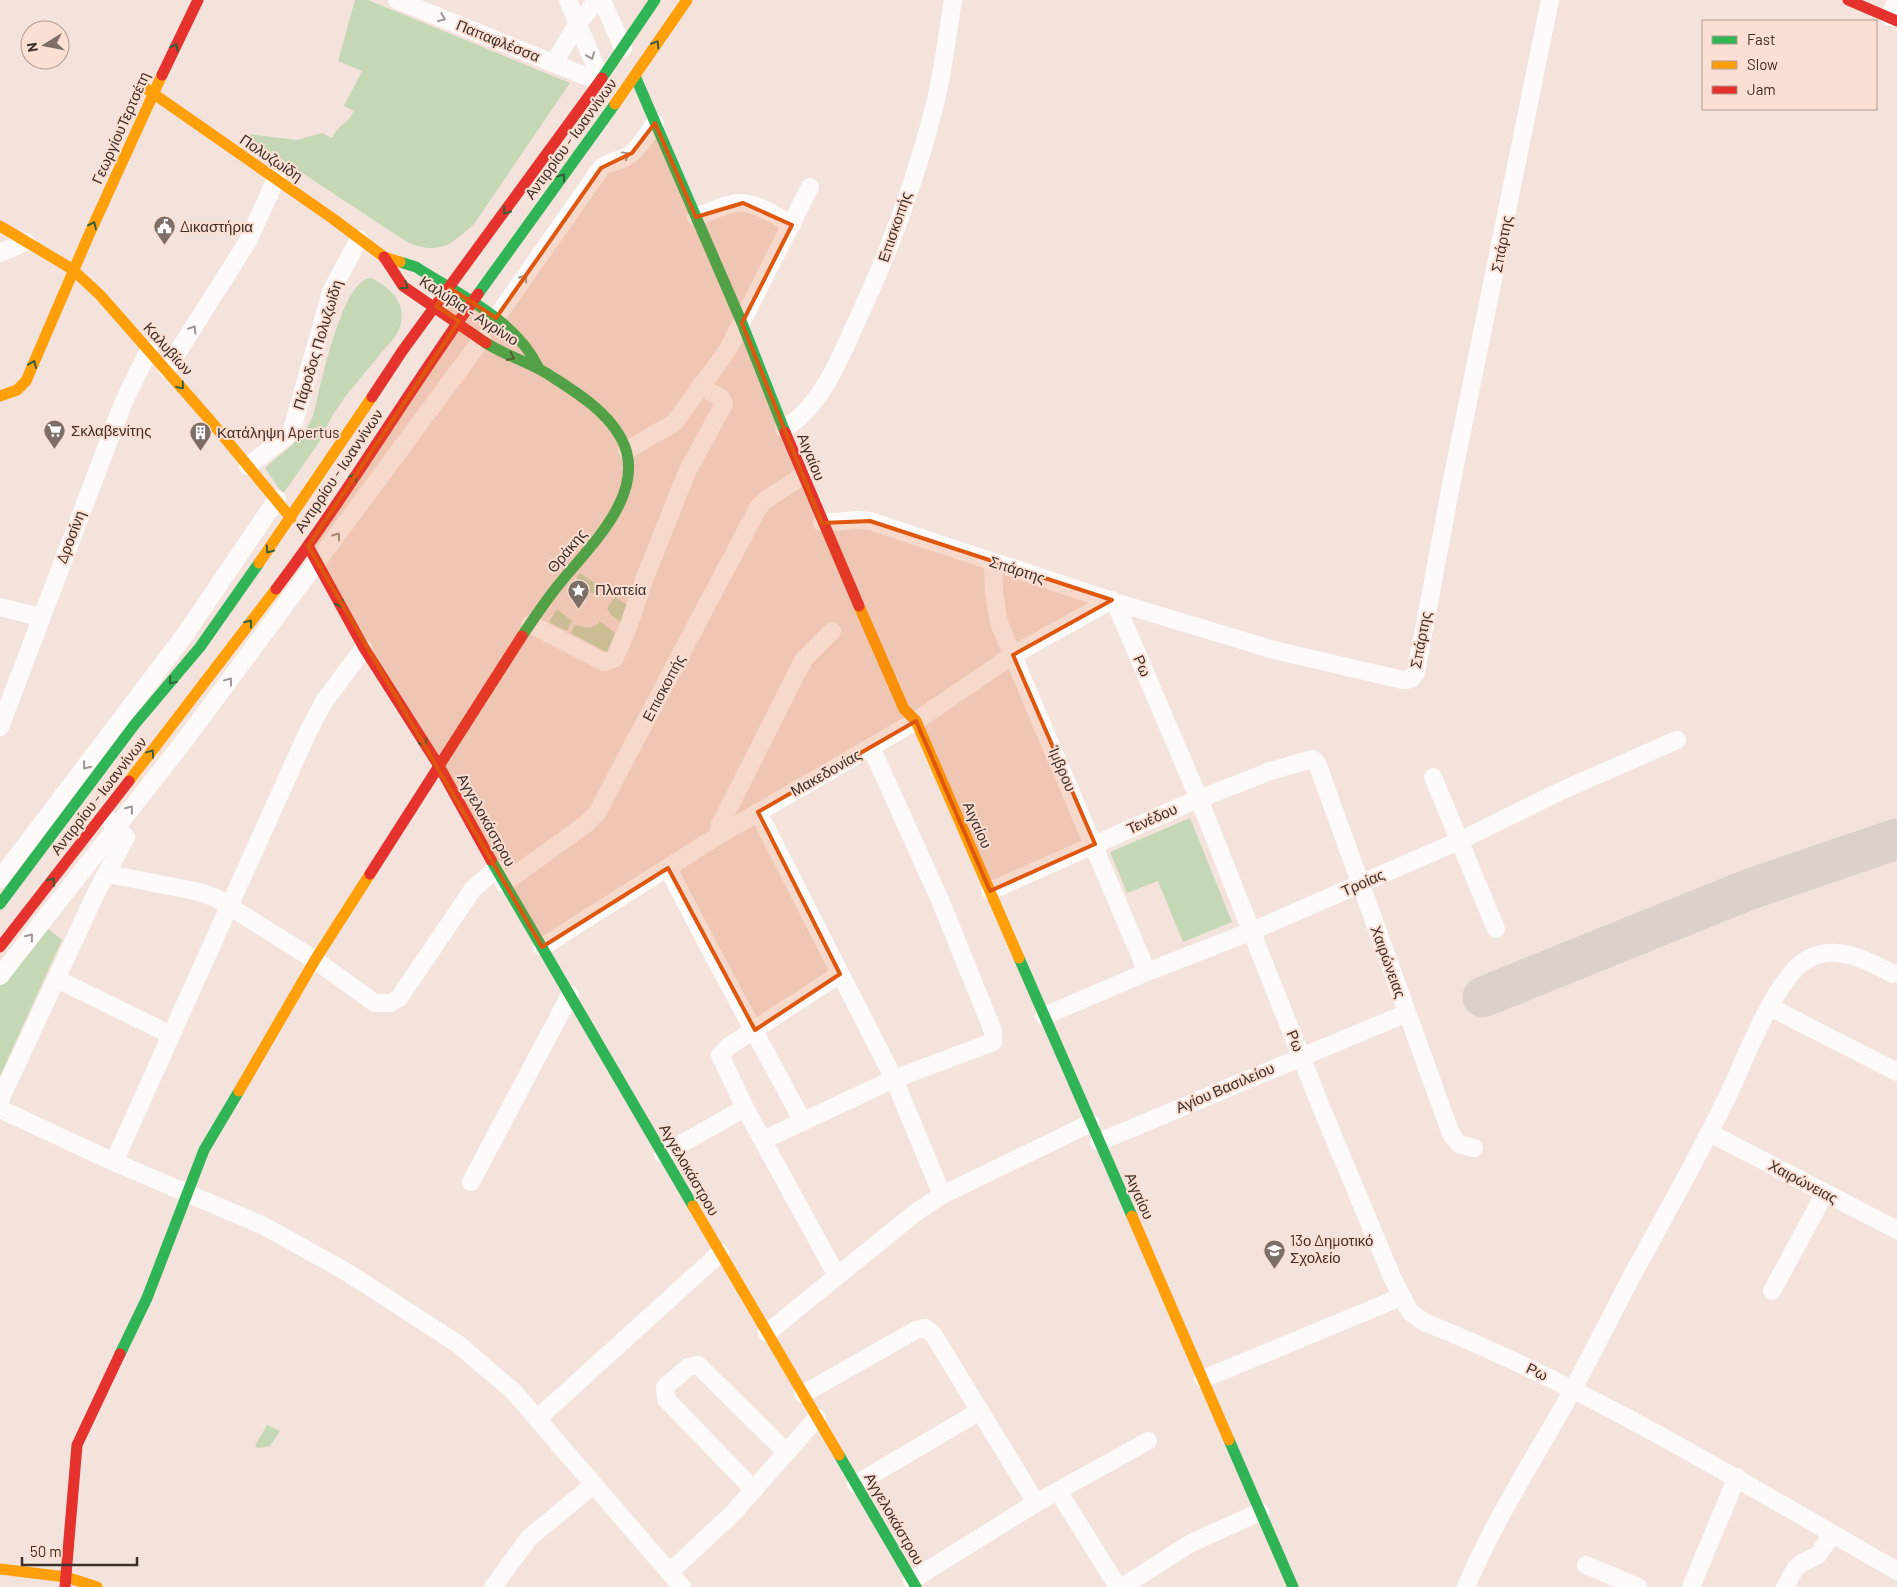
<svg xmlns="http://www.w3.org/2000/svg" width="1897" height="1587" viewBox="0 0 1897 1587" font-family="Barlow,sans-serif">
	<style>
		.green { fill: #c6d7b5 }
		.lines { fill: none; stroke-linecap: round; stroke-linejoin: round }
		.taxiway { stroke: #dbd0cc; stroke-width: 41 }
		.street { stroke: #fdfbfa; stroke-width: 18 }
		.fast { stroke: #30b455; stroke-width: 11 }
		.slow { stroke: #ff9f0a; stroke-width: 11 }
		.jam { stroke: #e5322d; stroke-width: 11 }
		.oneway { stroke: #9d9592 }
		.oneway2 { stroke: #385e39 }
		.marked { fill: #df570e; fill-opacity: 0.2; stroke: #df570e; stroke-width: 4; stroke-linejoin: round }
		.labels { text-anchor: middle; stroke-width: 4; stroke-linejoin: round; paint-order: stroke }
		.street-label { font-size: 15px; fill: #3d2f2a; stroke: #fcdfd3 }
		.poi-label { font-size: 15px; fill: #3d2f2a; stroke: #fcdfd3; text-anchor: start }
	</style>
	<rect width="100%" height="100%" fill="#f3e3dc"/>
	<!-- green -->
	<g class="green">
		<path d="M 355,0 L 368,0 L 570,83 L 474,224 C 451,246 437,255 407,242 L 246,136 L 248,134 L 297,140 L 322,133 L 332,138 C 337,125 349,123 354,111 L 344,106 L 362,71 L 338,61 Z"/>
		<path d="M 371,278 C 390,287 409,305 399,329 C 396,338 387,346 381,353 C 361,379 333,406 322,438 L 283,494 L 265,468 C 284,451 305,438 314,413 C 320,388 342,278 371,278 Z"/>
		<polygon points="580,573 599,586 595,593 582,592 574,598 567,593"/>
		<polygon points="615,597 630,607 624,624 611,615 607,608"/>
		<polygon points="557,609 572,621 567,631 549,622"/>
		<polygon points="601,622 619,636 610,654 571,633 575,625 590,628"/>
		<polygon points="1190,818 1232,922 1183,942 1158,881 1127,893 1110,852"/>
		<polygon points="45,926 62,940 0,1076 0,983"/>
		<polygon points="267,1425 280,1431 270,1446 258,1448 255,1446"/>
	</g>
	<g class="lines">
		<!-- taxiway -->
		<polyline class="taxiway" points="1483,997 1750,889 1897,839"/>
		<!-- street -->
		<g class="street">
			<polyline points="397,0 600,82"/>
			<polyline points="568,0 601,80"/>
			<polyline points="602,0 623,48"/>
			<polyline points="1889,17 1897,0"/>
			<polyline points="554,63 578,23 597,0"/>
			<path d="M 696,217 C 710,212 726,203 741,203 C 758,203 778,217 792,225"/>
			<polyline points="0,253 26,242"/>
			<path d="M 496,318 L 601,168 C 609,161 618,162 626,157 C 638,151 647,134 655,123"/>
			<polyline points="167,369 248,241 276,179"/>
			<path d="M 784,429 C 821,406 837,364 855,325 C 888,255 915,182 934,108 C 943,73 947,36 953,0"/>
			<polyline points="627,450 674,423 727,351 810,187"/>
			<polyline points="248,466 287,436 292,430 331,292 359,239"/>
			<polyline points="822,523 858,520 870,521 1115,602 1274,650 1403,680 1411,679 1416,672 1452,480 1550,0"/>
			<polyline points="993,562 994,593 999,623 1147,972"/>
			<path d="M 1115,602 L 1199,799 L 1321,1107 L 1392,1277 L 1410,1312 L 1424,1322 C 1591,1389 1742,1482 1897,1571"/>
			<polyline points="0,607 40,617"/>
			<polyline points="530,624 604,662 614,659 629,625 644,580 687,472 724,404 721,398 700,386"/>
			<polyline points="0,727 124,401 149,350"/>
			<polyline points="1433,777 1496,929"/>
			<polyline points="758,812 894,1079 942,1195"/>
			<polyline points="719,835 719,827 804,659 832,631"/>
			<path d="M 668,868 C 711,954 758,1037 803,1122"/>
			<polyline points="108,874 200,892 216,898 315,960 375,1003 390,1003 399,998 473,889 496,869"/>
			<polyline points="0,879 184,636 277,499"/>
			<polyline points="504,883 586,824 597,813 758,508 764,501 802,476"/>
			<polyline points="990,891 1184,805 1270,771 1313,759 1317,763 1451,1134 1459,1144 1474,1148"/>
			<polyline points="542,947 719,835 916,721 1013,655 1112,600"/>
			<polyline points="0,976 188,736 482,339"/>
			<polyline points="57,979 171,1035"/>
			<polyline points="1770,1007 1897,1072"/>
			<polyline points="1044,1016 1147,972 1252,931 1461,840 1563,790 1677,740"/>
			<polyline points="0,1100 97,891 126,837 108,819"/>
			<polyline points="0,1109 114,1162 264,1226 345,1271 458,1344 514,1392 682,1587"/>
			<polyline points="1710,1133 1897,1230"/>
			<polyline points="763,1140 894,1079 993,1042 993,1031 940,900 871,747"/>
			<polyline points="1099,1142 1407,1013"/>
			<polyline points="663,1154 745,1108"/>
			<polyline points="114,1162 306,736 323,703 364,648"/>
			<polyline points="471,1182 570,995"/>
			<polyline points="837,1276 745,1108 720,1055 729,1046 840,974"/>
			<polyline points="1772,1291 1825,1193"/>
			<polyline points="767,1333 915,1213 942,1195 1091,1123"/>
			<polyline points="1203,1379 1401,1297"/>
			<polyline points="803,1394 916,1330 925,1328 933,1334 980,1411"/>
			<polyline points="537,1419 720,1253"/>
			<polyline points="856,1484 980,1411 1036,1503"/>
			<polyline points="754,1490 666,1399 665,1387 688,1367 698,1365 787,1453"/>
			<polyline points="1058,1491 1118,1587"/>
			<polyline points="1586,1565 1638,1587"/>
			<polyline points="670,1572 733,1513 817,1418"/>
			<polyline points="912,1580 1036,1503 1148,1441"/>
			<polyline points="493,1587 529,1538 593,1485"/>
			<polyline points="1122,1587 1191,1543 1260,1512"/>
			<path d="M 1466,1587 C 1495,1518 1536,1456 1572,1391 C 1593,1352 1613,1312 1634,1272 C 1667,1212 1701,1152 1731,1089 C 1746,1056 1774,984 1802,963 C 1831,941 1865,959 1893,974"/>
			<polyline points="1691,1587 1737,1477"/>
			<polyline points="1785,1587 1795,1569 1802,1563 1818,1555 1832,1534"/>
		</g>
		<!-- fast -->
		<g class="fast">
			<polyline points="635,76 742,323 785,432"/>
			<polyline points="602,78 655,0"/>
			<path d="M 400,262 L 416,267 C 459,295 515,319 538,367"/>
			<polyline points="478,294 615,104"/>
			<path d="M 486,343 C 508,357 533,363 554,378 C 579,394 607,412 621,438 C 650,491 590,546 560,583 C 546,600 534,618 522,636"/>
			<polyline points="491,860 693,1206"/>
			<polyline points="0,904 135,724 200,647 259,563"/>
			<polyline points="1019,958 1132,1216"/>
			<polyline points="120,1354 147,1298 204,1150 239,1091"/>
			<polyline points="1229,1440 1293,1587"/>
			<polyline points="839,1455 916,1587"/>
		</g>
		<!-- slow -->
		<g class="slow">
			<polyline points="141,85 332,218 384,257 400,262"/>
			<polyline points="615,104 687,0"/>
			<polyline points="0,226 72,269 100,295 209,419 291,518"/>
			<polyline points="0,396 17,390 26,381 88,237 162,75"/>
			<polyline points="259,563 372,397"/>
			<polyline points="859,606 904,709 916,721 1019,958"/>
			<polyline points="129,781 276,589"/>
			<polyline points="239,1091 315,960 370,874"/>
			<polyline points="693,1206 839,1455"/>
			<polyline points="1132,1216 1229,1440"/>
			<polyline points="0,1569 66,1577 97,1587"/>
		</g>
		<!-- jam -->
		<g class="jam">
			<polyline points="1848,0 1897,21"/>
			<polyline points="162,75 198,0"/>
			<polyline points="384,257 403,286 486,343"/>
			<polyline points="372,397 403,350 602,78"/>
			<polyline points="785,432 859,606"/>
			<polyline points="308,546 364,648 439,766 491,860"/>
			<path d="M 276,589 C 348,494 408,391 478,294"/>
			<polyline points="370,874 522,636"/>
			<polyline points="0,947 129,781"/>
			<polyline points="65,1587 77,1445 120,1354"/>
		</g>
	</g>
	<!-- one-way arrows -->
	<defs><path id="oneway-chevron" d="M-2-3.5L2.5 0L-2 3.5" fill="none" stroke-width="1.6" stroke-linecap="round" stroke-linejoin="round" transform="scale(1.25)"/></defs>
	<g class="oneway">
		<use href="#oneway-chevron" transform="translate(442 18) rotate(22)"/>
		<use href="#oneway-chevron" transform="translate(591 56) rotate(68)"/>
		<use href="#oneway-chevron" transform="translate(626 155) rotate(-29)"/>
		<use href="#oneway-chevron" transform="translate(524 278) rotate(-55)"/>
		<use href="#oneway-chevron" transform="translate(193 329) rotate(-57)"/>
		<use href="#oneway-chevron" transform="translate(337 536) rotate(-54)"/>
		<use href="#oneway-chevron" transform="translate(229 681) rotate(-53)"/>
		<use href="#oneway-chevron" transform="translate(86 766) rotate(128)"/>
		<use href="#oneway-chevron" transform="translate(130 809) rotate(-52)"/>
		<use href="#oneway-chevron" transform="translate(30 937) rotate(-52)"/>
	</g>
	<g class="oneway2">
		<use href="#oneway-chevron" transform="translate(656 44) rotate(-57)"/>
		<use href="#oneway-chevron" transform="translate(175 47) rotate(-64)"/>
		<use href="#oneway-chevron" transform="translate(562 177) rotate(-54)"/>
		<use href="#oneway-chevron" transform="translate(506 211) rotate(126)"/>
		<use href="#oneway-chevron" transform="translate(93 225) rotate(-65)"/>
		<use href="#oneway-chevron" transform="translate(405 286) rotate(35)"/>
		<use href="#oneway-chevron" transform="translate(511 357) rotate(25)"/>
		<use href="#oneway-chevron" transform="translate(33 364) rotate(-67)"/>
		<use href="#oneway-chevron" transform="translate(181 386) rotate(49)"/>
		<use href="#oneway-chevron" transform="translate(354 477) rotate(-56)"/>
		<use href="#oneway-chevron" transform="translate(269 550) rotate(125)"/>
		<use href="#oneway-chevron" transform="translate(340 604) rotate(61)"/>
		<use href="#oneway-chevron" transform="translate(249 623) rotate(-53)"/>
		<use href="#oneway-chevron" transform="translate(172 681) rotate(130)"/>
		<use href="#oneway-chevron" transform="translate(424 743) rotate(58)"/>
		<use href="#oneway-chevron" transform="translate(151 753) rotate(-53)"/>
		<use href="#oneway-chevron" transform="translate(52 881) rotate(-52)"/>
	</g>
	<!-- marked area -->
	<path class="marked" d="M 655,123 L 696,217 L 743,203 L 792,225 L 742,323 L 822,523 L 870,521 L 1112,600 L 1013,655 L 1095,844 L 990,891 L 916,721 L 758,812 L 840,974 L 755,1030 L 668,868 L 542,947 L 308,546 L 459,321 L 436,306 L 450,288 L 496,318 L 601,168 L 632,153 Z"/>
	<!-- icons -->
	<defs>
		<symbol id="civic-pin" viewBox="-11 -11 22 30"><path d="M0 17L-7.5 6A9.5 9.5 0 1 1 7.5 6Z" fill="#7d6e68" stroke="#fcdfd3"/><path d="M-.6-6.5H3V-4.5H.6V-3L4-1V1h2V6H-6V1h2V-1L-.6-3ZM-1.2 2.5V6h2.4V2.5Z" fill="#fff"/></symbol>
		<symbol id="supermarket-pin" viewBox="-11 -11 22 30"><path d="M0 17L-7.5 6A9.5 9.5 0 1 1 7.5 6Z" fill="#7d6e68" stroke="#fcdfd3"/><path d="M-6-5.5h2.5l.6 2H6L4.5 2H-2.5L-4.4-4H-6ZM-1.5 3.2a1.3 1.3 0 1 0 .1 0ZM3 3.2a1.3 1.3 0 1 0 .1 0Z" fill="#fff"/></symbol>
		<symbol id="building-pin" viewBox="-11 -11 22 30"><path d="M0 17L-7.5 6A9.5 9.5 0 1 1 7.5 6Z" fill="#7d6e68" stroke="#fcdfd3"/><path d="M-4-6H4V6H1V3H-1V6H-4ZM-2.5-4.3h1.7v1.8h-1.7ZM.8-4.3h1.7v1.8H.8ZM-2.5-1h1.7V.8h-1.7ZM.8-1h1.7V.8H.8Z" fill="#fff"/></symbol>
		<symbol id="sight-pin" viewBox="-11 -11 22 30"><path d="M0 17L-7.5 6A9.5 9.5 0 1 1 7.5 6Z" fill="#7d6e68" stroke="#fcdfd3"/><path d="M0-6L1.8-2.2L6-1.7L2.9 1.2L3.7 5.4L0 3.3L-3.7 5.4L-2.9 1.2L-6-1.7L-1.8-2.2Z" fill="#fff"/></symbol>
		<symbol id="school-pin" viewBox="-11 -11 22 30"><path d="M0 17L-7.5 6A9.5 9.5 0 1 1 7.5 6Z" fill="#7d6e68" stroke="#fcdfd3"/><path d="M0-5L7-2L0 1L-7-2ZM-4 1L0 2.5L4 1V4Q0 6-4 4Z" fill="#fff"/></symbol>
	</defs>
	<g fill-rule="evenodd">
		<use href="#civic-pin" x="152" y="214" width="25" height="34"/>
		<use href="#supermarket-pin" x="42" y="418" width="25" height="34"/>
		<use href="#building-pin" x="188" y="420" width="25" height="34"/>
		<use href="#sight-pin" x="566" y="578" width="25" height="34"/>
		<use href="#school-pin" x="1262" y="1238" width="25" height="34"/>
	</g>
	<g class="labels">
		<!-- street labels -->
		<g class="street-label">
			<text transform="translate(498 41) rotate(22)" y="5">Παπαφλέσσα</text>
			<text transform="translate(121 128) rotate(-66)" y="5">ΓεωργίουΤερτσέτη</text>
			<text transform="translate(571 139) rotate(-54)" y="5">Αντιρρίου - Ιωαννίνων</text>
			<text transform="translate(271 158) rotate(34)" y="5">Πολυζωίδη</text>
			<text transform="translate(895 227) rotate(-71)" y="5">Επισκοπής</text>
			<text transform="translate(1502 244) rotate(-79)" y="5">Σπάρτης</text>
			<text transform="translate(469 311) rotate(33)" y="5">Καλύβια - Αγρίνιο</text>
			<text transform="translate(318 345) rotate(-73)" y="5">Πάροδος Πολυζωίδη</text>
			<text transform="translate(168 349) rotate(48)" y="5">Καλυβίων</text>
			<text transform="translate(811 457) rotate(68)" y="5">Αιγαίου</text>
			<text transform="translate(339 471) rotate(-56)" y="5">Αντιρρίου - Ιωαννίνων</text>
			<text transform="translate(71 537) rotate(-69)" y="5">Δροσίνη</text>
			<text transform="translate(567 551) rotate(-50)" y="5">Θράκης</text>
			<text transform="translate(1017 570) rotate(18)" y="5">Σπάρτης</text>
			<text transform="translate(1421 640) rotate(-79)" y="5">Σπάρτης</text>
			<text transform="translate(1142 666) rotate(66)" y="5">Ρω</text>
			<text transform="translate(664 688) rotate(-62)" y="5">Επισκοπής</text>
			<text transform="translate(1062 769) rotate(67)" y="5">Ίμβρου</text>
			<text transform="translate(826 773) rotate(-30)" y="5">Μακεδονίας</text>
			<text transform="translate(99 796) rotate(-52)" y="5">Αντιρρίου - Ιωαννίνων</text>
			<text transform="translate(1152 819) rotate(-24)" y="5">Τενέδου</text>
			<text transform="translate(486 820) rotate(61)" y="5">Αγγελοκάστρου</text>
			<text transform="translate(977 825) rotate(66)" y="5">Αιγαίου</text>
			<text transform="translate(1363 883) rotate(-24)" y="5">Τροίας</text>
			<text transform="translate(1388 962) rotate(70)" y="5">Χαιρώνειας</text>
			<text transform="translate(1295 1041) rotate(68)" y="5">Ρω</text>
			<text transform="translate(1225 1088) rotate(-23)" y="5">Αγίου Βασιλείου</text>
			<text transform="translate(689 1170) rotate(60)" y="5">Αγγελοκάστρου</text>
			<text transform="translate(1803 1182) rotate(28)" y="5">Χαιρώνειας</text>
			<text transform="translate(1139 1196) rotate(66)" y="5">Αιγαίου</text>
			<text transform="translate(1537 1372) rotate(26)" y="5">Ρω</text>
			<text transform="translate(894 1519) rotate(60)" y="5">Αγγελοκάστρου</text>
		</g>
		<!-- poi labels -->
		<g class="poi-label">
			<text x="180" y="232">Δικαστήρια</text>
			<text x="71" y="436">Σκλαβενίτης</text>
			<text x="217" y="438">Κατάληψη Apertus</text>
			<text x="595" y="595">Πλατεία</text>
			<text x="1290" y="1246">13ο Δημοτικό<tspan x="1290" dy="17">Σχολείο</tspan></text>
		</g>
	</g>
	<!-- legend -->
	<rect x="1702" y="20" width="175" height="90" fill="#fcdfd3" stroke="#b0998f"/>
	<rect x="1712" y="36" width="25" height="8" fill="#30b455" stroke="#b0998f"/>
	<text x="1747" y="45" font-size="15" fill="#3d2f2a">Fast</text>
	<rect x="1712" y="61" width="25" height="8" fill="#ff9f0a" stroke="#b0998f"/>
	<text x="1747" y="70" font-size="15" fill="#3d2f2a">Slow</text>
	<rect x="1712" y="86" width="25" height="8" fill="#e5322d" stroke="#b0998f"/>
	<text x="1747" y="95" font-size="15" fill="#3d2f2a">Jam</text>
	<!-- north arrow -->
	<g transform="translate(45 45) rotate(260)"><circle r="24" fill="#fcdfd3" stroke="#b0998f"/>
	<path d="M0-4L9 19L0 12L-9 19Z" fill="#7d6e68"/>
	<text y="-8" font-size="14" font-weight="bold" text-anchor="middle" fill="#3d2f2a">N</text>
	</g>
	<!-- scale -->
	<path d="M22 1557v8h115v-8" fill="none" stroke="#3d2f2a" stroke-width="2.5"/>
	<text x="30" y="1557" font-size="15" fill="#3d2f2a" stroke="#fcdfd3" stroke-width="4" paint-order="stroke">50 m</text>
</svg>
